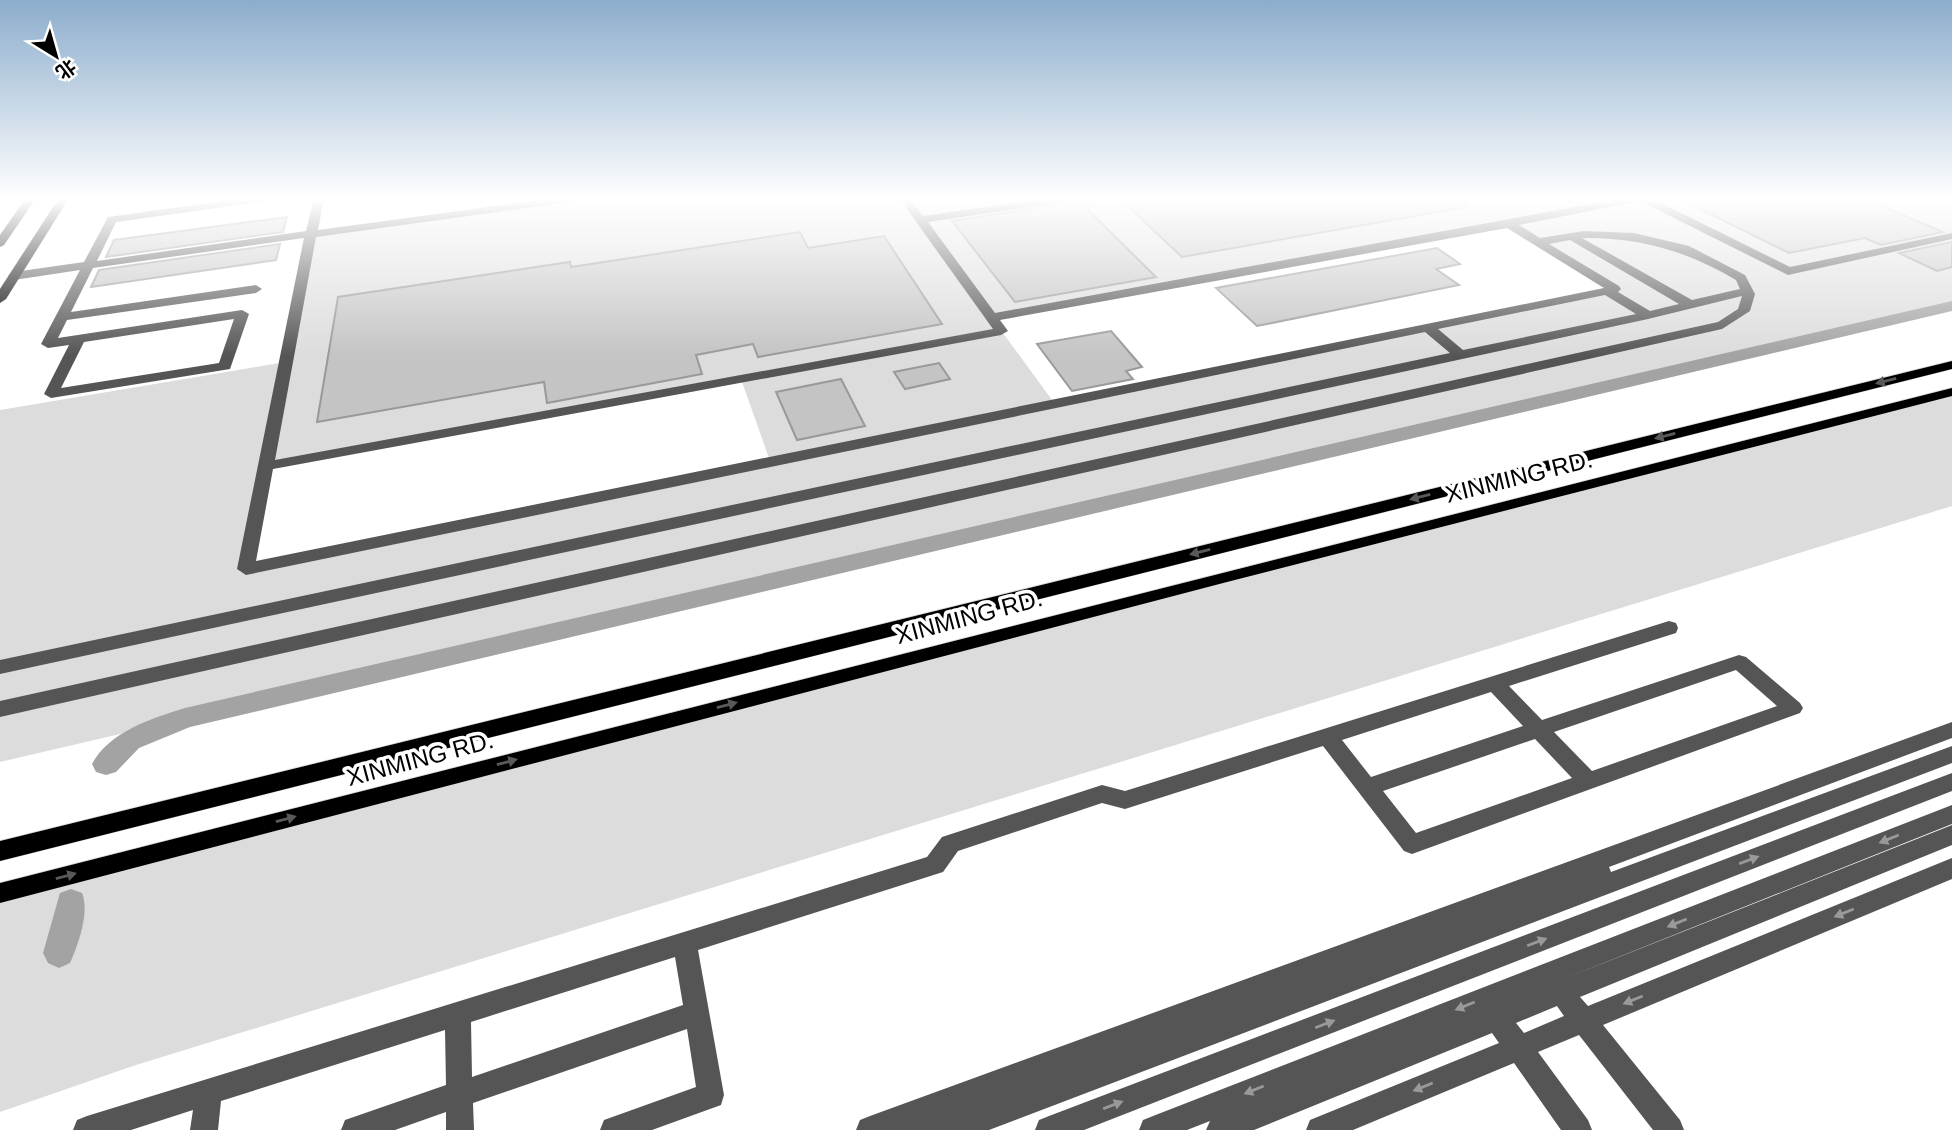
<svg xmlns="http://www.w3.org/2000/svg" width="1952" height="1130" viewBox="0 0 1952 1130" font-family="Helvetica,'Noto Sans SC',sans-serif">
	<style>
		.green { fill: #dcdcdc; fill-rule: evenodd }
		.lines { fill: none; stroke-linecap: round; stroke-linejoin: round }
		.canal { fill: #a3a3a3; fill-rule: evenodd }
		.building { fill: #c4c4c4; stroke: #999; stroke-width: 2 }
		.major-casing { stroke: #dbdbdb; stroke-width: 1 }
		.minor { fill: #555; fill-rule: evenodd }
		.major { fill: #000; fill-rule: evenodd }
		.oneway { fill: #595959 }
		.oneway2 { fill: #999 }
		.labels { text-anchor: middle; stroke-width: 7; stroke-linejoin: round; paint-order: stroke }
		.street-label { font-size: 24px; fill: #000; stroke: #fff }
	</style>
	<rect width="100%" height="100%" fill="#fff"/>
	<!-- green -->
	<g class="green">
		<path d="M 578,198 L 1952,198 L 1952,306 L 0,762 L 0,410 L 286,362 L 311,234 ZM 1509,224 L 1614,289 L 1055,404 L 992,318 ZM 741,379 L 770,461 L 246,569 L 266,466 Z"/>
		<polygon points="1952,394 1952,506 136,1065 0,1112 0,894"/>
	</g>
	<g class="lines">
		<!-- canal -->
		<g class="canal">
			<path d="M 1952,301 L 1952,311 L 190,727 L 139,748 L 116,772 L 106,775 L 96,772 L 92,764 C 109,732 152,718 185,708 Z"/>
			<path d="M 71,889 L 82,893 C 90,912 78,945 70,963 L 59,968 L 48,963 L 43,953 L 60,893 Z"/>
		</g>
	</g>
	<!-- building -->
	<g class="building">
		<polygon points="1099,198 1088,210 1156,277 1015,302 952,221"/>
		<polygon points="1119,198 1465,198 1466,207 1182,257"/>
		<polygon points="1678,198 1863,198 1943,232 1881,245 1865,238 1789,253"/>
		<polygon points="287,217 283,232 106,257 114,240"/>
		<polygon points="800,232 808,248 884,236 942,324 758,357 753,344 696,355 702,374 547,403 544,382 317,422 338,297 570,262 571,267"/>
		<polygon points="1952,242 1952,267 1937,271 1899,253"/>
		<polygon points="280,244 276,260 91,287 99,270"/>
		<polygon points="1437,248 1460,264 1436,269 1459,285 1257,326 1216,288"/>
		<polygon points="1111,331 1142,367 1126,371 1133,379 1072,391 1037,344"/>
		<polygon points="939,363 950,379 905,389 894,372"/>
		<polygon points="841,379 865,426 797,440 776,392"/>
	</g>
	<g class="lines">
		<defs>
			<g id="major">
				<polygon points="26,198 36,198 4,245 0,247 0,235"/>
				<polygon points="59,198 69,198 6,299 0,303 0,289"/>
				<polygon points="1952,361 1952,369 0,861 0,841"/>
				<polygon points="1952,388 1952,396 1227,582 0,903 0,883"/>
			</g>
		</defs>
		<!-- major casing -->
		<use href="#major" class="major-casing"/>
		<!-- minor -->
		<g class="minor">
			<path d="M 244,198 L 271,198 L 266,201 L 116,222 L 97,261 L 306,231 L 314,198 L 324,198 L 318,230 L 555,198 L 583,198 L 578,201 L 316,237 L 275,460 L 993,329 L 899,198 L 909,198 L 923,216 L 1050,198 L 1076,198 L 1071,201 L 928,222 L 995,313 L 1624,198 L 1651,198 L 1790,267 L 1952,233 L 1952,239 L 1788,275 L 1640,201 L 1519,225 L 1540,238 L 1584,231 L 1634,233 L 1689,246 L 1745,275 L 1755,294 L 1750,311 L 1722,329 L 0,717 L 0,701 L 1718,322 L 1738,309 L 1742,296 L 1648,319 L 0,674 L 0,660 L 1450,353 L 1425,332 L 246,575 L 237,569 L 304,238 L 93,268 L 71,312 L 256,285 L 262,289 L 256,293 L 67,320 L 58,338 L 242,310 L 249,314 L 230,369 L 51,398 L 44,394 L 69,345 L 48,348 L 41,344 L 80,270 L 14,280 L 8,276 L 14,272 L 84,262 L 108,217 ZM 1507,228 L 1604,288 L 256,561 L 273,469 L 1001,335 L 1008,331 L 1000,320 ZM 1582,238 C 1639,237 1687,251 1736,280 L 1740,289 L 1692,300 ZM 1570,240 L 1679,304 L 1650,311 L 1618,292 L 1621,289 L 1619,286 L 1549,244 ZM 1605,295 L 1636,314 L 1463,350 L 1438,329 ZM 234,319 L 219,363 L 61,388 L 84,342 Z"/>
			<path d="M 1669,621 L 1676,623 L 1678,628 L 1676,633 L 1509,686 L 1542,720 L 1739,655 L 1746,657 L 1800,703 L 1803,708 L 1800,713 L 1412,854 L 1404,851 L 1323,746 L 1125,809 L 1102,803 L 958,851 L 943,872 L 698,950 L 724,1095 L 721,1105 L 652,1130 L 600,1130 L 604,1120 L 696,1087 L 687,1029 L 473,1103 L 474,1130 L 446,1130 L 446,1112 L 395,1130 L 341,1130 L 345,1120 L 446,1085 L 445,1030 L 221,1101 L 218,1130 L 190,1130 L 193,1110 L 131,1130 L 73,1130 L 77,1120 L 87,1116 L 927,857 L 942,837 L 1102,785 L 1125,791 ZM 1736,670 L 1777,706 L 1592,771 L 1554,732 ZM 1491,692 L 1523,726 L 1371,777 L 1342,740 ZM 1535,739 L 1572,778 L 1416,833 L 1383,791 ZM 675,957 L 683,1005 L 472,1077 L 471,1022 Z"/>
			<polygon points="1952,722 1952,738 1609,867 1611,872 1952,746 1952,763 989,1130 856,1130 860,1120 870,1116"/>
			<polygon points="1952,773 1952,791 1084,1130 1035,1130 1039,1120 1049,1116"/>
			<path d="M 1952,805 L 1952,824 L 1561,980 L 1952,825 L 1952,845 L 1580,997 L 1588,1006 L 1952,858 L 1952,879 L 1603,1025 L 1680,1120 L 1684,1130 L 1653,1130 L 1579,1035 L 1538,1052 L 1588,1120 L 1592,1130 L 1561,1130 L 1514,1063 L 1353,1130 L 1306,1130 L 1310,1120 L 1499,1043 L 1492,1033 L 1254,1130 L 1206,1130 L 1210,1121 L 1187,1130 L 1139,1130 L 1143,1120 L 1153,1116 ZM 1557,1006 L 1564,1016 L 1524,1033 L 1516,1023 Z"/>
		</g>
		<!-- major -->
		<use href="#major" class="major"/>
	</g>
	<!-- one-way arrows -->
	<defs><path id="oneway-solid" d="M-6-.8H1V-3.2L6.5 0L1 3.2V.8H-6Z" transform="scale(1.75)"/></defs>
	<g class="oneway">
		<use href="#oneway-solid" transform="translate(1886 381) rotate(166)"/>
		<use href="#oneway-solid" transform="translate(1665 436) rotate(166)"/>
		<use href="#oneway-solid" transform="translate(1420 497) rotate(166)"/>
		<use href="#oneway-solid" transform="translate(1200 552) rotate(166)"/>
		<use href="#oneway-solid" transform="translate(727 705) rotate(-15)"/>
		<use href="#oneway-solid" transform="translate(507 762) rotate(-15)"/>
		<use href="#oneway-solid" transform="translate(286 819) rotate(-15)"/>
		<use href="#oneway-solid" transform="translate(66 876) rotate(-15)"/>
	</g>
	<g class="oneway2">
		<use href="#oneway-solid" transform="translate(1889 839) rotate(158)"/>
		<use href="#oneway-solid" transform="translate(1749 860) rotate(-21)"/>
		<use href="#oneway-solid" transform="translate(1844 913) rotate(158)"/>
		<use href="#oneway-solid" transform="translate(1677 923) rotate(158)"/>
		<use href="#oneway-solid" transform="translate(1537 942) rotate(-21)"/>
		<use href="#oneway-solid" transform="translate(1633 1000) rotate(158)"/>
		<use href="#oneway-solid" transform="translate(1465 1006) rotate(158)"/>
		<use href="#oneway-solid" transform="translate(1325 1024) rotate(-21)"/>
		<use href="#oneway-solid" transform="translate(1423 1087) rotate(158)"/>
		<use href="#oneway-solid" transform="translate(1254 1090) rotate(158)"/>
		<use href="#oneway-solid" transform="translate(1113 1105) rotate(-21)"/>
	</g>
	<!-- sky -->
	<linearGradient id="sky" x2="0" y2="1"><stop stop-color="#8cadcc"/><stop offset="0.56" stop-color="#fff"/><stop offset="1" stop-color="#fff" stop-opacity="0"/></linearGradient>
	<rect width="1952" height="356" fill="url(#sky)"/>
	<g class="labels">
		<!-- street labels -->
		<g class="street-label">
			<text transform="translate(1519 477) rotate(-14)" y="8">XINMING RD.</text>
			<text transform="translate(969 617) rotate(-15)" y="8">XINMING RD.</text>
			<text transform="translate(420 759) rotate(-15)" y="8">XINMING RD.</text>
		</g>
	</g>
	<!-- north arrow -->
	<g transform="translate(56 56) rotate(143)" stroke="#ffffff" stroke-width="5" paint-order="stroke">
	<path d="M0-5L12 26L0 18L-12 26Z" fill="#000000"/>
	<text y="-10" font-size="19" font-weight="bold" text-anchor="middle" fill="#000000">北</text>
	</g>
</svg>
